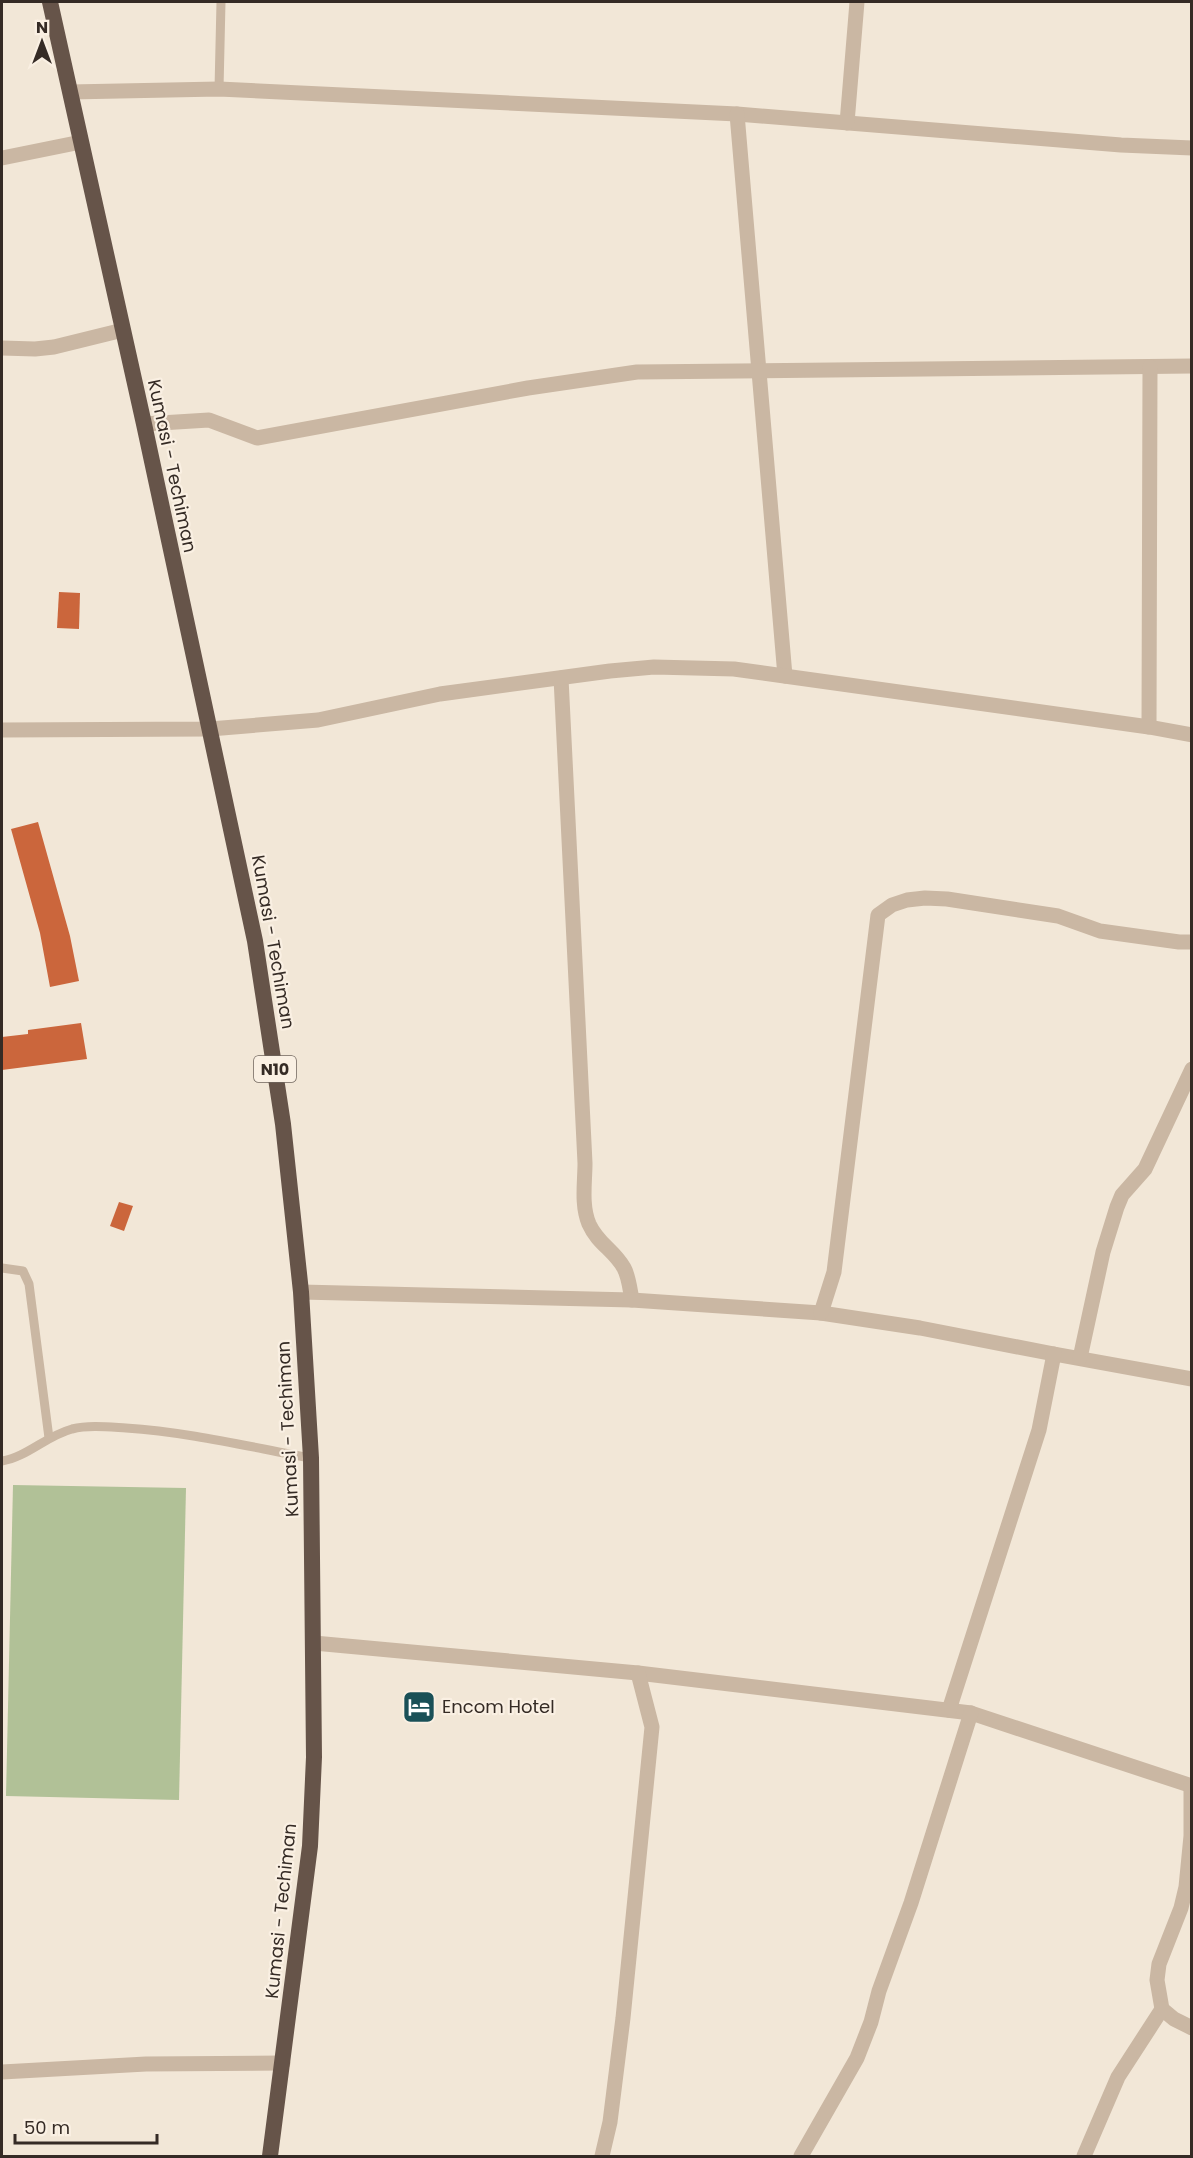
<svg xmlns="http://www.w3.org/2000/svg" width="1193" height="2158" viewBox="0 0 1193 2158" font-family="Poppins,sans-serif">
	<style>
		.green { fill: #b1c197 }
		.building { fill: #cb663c }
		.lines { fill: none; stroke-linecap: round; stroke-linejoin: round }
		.service { stroke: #cab7a3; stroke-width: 9 }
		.minor { stroke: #cab7a3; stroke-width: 15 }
		.trunk { stroke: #665449; stroke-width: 16 }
		.labels { text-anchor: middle; stroke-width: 4.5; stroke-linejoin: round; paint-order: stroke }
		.shield { fill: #faf0e3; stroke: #70665e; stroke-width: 1.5 }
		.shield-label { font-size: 16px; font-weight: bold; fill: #352b25 }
		.street-label { font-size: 18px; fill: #352b25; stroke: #faf0e3 }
		.poi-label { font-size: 18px; fill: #352b25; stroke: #faf0e3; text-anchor: start }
	</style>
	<rect width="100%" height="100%" fill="#f2e7d7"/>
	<!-- green -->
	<polygon class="green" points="13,1485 186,1488 179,1800 6,1796"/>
	<!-- building -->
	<g class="building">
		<polygon points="59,592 80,593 79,629 57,628"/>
		<polygon points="38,822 70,936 79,981 50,987 40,933 11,829"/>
		<polygon points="81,1023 87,1059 2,1070 2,1037 28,1034 28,1030"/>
		<polygon points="119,1202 133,1206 124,1231 110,1226"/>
	</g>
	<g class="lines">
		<!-- service -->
		<g class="service">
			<polyline points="219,89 221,2"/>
			<polyline points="2,1268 23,1271 29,1284 49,1438"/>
			<path d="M 2,1461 C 27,1457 46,1436 72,1429 C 89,1425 108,1427 126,1428 C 188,1432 250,1447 311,1458"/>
		</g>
		<!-- minor -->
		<g class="minor">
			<polyline points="70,92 219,89 737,114 1121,145 1192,148"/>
			<polyline points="737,114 785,676"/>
			<polyline points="847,123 857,2"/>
			<polyline points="2,158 81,142"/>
			<polyline points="2,348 35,349 54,347 123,330"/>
			<polyline points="144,424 209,420 257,438 528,388 637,372 1192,366"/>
			<path d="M 561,678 L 585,1163 C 585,1182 581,1205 589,1224 C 598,1244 614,1250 624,1268 C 629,1277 630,1290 632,1300"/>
			<polyline points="1149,727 1150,367"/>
			<polyline points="2,730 210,729 318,720 440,694 610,671 654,667 734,669 1149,727 1192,735"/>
			<polyline points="301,1292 632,1300 821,1313 920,1328 1054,1354 1192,1379"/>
			<polyline points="821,1313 834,1272 878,915 892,905 907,900 925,898 947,899 1058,916 1100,931 1179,942 1192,942"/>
			<polyline points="1080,1358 1103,1252 1117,1207 1122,1195 1145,1169 1192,1069"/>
			<polyline points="314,1643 638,1673 971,1713 1192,1786"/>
			<polyline points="949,1710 1039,1430 1054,1354"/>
			<polyline points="1191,1786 1191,1836 1186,1887 1181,1908 1159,1964 1157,1980 1162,2009 1174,2019 1192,2028"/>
			<polyline points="2,2072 146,2064 283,2063"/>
			<polyline points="602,2156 610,2122 623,2018 652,1727 638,1673"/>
			<polyline points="801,2156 857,2058 871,2022 879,1991 911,1903 971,1713"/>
			<polyline points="1084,2156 1118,2077 1162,2009"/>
		</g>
		<!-- trunk -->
		<polyline class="trunk" points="50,2 144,424 255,941 283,1124 301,1292 311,1458 314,1757 310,1846 270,2156"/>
	</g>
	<!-- icons -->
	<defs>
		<symbol id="hotel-square" viewBox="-11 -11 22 22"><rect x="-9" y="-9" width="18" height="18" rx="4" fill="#1a5057" stroke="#faf0e3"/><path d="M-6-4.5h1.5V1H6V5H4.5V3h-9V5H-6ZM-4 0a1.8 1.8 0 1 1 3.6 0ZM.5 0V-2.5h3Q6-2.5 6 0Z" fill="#fff"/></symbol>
	</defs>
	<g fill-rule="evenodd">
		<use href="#hotel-square" x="400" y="1688" width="38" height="38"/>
	</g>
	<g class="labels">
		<!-- shield labels -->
		<rect class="shield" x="254" y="1056" width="42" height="26" rx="4.5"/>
		<g class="shield-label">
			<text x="275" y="1075">N10</text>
		</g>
		<!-- street labels -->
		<g class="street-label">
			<text transform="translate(172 466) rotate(78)" y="6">Kumasi - Techiman</text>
			<text transform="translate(273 942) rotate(80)" y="6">Kumasi - Techiman</text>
			<text transform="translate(288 1429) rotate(-93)" y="6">Kumasi - Techiman</text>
			<text transform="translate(281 1911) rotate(-84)" y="6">Kumasi - Techiman</text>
		</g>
		<!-- poi labels -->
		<g class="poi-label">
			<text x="442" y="1713">Encom Hotel</text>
		</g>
	</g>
	<!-- border -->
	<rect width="1193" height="2158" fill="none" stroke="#352b25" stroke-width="6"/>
	<!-- north arrow -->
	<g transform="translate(42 42)" stroke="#faf0e3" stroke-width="4.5" paint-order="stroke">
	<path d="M0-4.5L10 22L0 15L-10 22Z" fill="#352b25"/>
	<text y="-9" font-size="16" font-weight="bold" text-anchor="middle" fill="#352b25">N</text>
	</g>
	<!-- scale -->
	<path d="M15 2134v9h142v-9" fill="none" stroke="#352b25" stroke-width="3"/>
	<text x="24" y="2134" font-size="18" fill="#352b25" stroke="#faf0e3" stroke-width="4.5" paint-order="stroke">50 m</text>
</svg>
